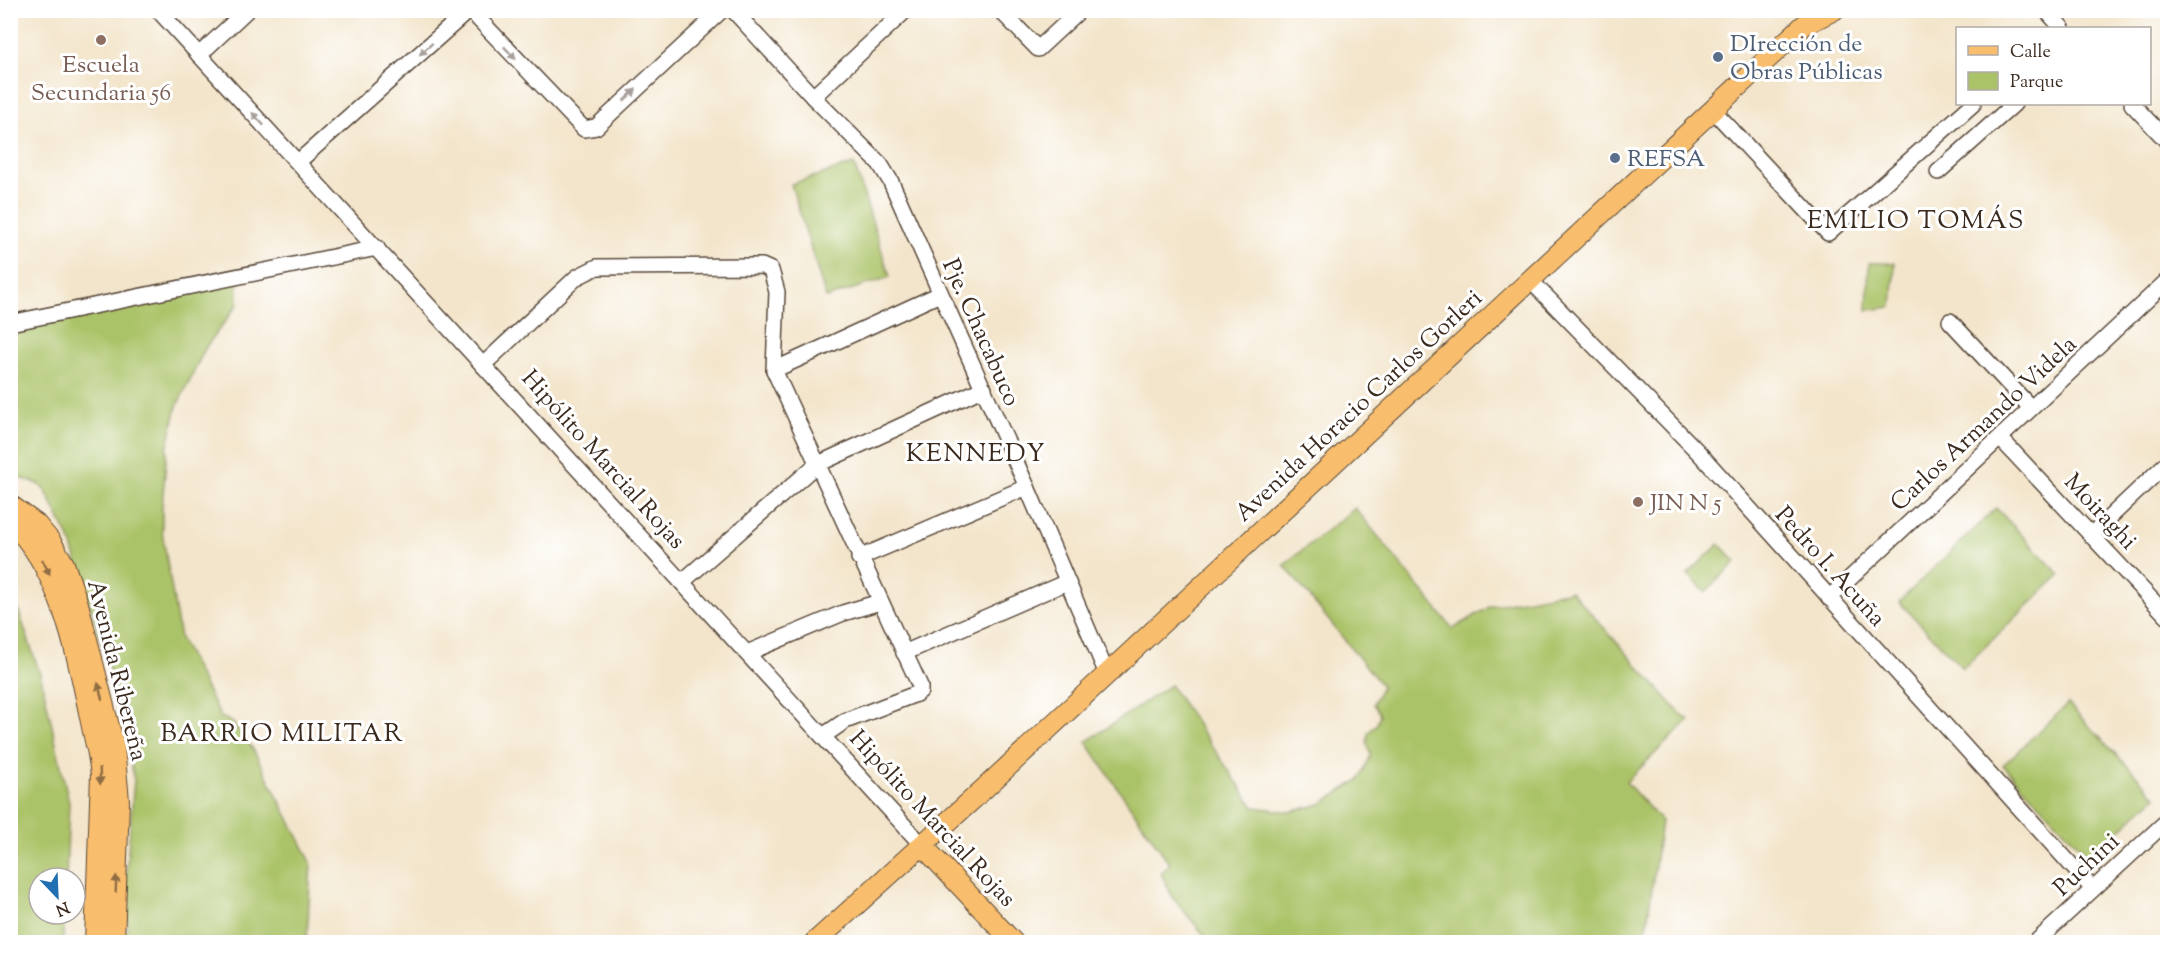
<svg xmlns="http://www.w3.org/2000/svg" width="2178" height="953" viewBox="0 0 2178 953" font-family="'Sorts Mill Goudy',serif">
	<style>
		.green { fill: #abc368; stroke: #737643; stroke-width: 1.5 }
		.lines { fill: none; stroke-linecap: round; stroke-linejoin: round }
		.minor-casing { stroke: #574638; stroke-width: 18 }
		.major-casing { stroke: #574638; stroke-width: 22 }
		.minor { stroke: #fff; stroke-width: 15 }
		.major { stroke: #f9be6d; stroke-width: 20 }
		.oneway { fill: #a79f9a }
		.oneway2 { fill: #906d42 }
		.education-dot { fill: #8d6e63; stroke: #fff; stroke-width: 2 }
		.service-dot { fill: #5c6f8a; stroke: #fff; stroke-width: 2 }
		.labels { text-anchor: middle; stroke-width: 6; stroke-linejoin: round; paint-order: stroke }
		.service-label { font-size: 24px; fill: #4e5e75; stroke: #fff; text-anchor: start }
		.education-label { font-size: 24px; fill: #785e54; stroke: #fff }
		.street-label { font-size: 24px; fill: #3b2a1e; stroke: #fff }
		.neighbourhood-label { font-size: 26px; letter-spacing: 1.5px; fill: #3b2a1e; stroke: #fff }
	</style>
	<rect width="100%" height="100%" fill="#fff"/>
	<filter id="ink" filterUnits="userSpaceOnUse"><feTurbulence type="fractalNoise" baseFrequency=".0167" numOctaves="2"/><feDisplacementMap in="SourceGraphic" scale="12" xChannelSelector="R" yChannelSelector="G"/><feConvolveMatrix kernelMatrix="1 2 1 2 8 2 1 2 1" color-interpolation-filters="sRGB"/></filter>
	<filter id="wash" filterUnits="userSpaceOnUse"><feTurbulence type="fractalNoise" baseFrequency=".008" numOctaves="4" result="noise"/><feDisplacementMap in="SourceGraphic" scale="24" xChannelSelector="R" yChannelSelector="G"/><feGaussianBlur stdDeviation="1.35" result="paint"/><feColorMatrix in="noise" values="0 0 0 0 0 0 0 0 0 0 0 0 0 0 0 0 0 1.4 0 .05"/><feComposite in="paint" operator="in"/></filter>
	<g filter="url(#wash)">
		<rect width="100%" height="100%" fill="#f3e5cb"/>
		<!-- green -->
		<g class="green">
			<polygon points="854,164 890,277 826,298 791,184"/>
			<polygon points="1869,263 1895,263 1892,307 1867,310"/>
			<polygon points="237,276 238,304 206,347 177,406 167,449 162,506 162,531 180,638 221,717 232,722 253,749 311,862 307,942 125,942 128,927 125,887 134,780 122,713 71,542 46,492 39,484 11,475 11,323"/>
			<polygon points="1355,508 1453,629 1491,606 1571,591 1679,712 1689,720 1626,782 1661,821 1646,932 1647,942 1210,942 1173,898 1161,873 1170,864 1086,742 1170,685 1254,807 1290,812 1321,804 1359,780 1371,755 1367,744 1368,733 1377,724 1380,714 1373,704 1382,686 1284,565"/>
			<polygon points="1996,508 2060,575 1963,668 1899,602"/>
			<polygon points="1719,544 1736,562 1705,592 1688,574"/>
			<polygon points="11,589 41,677 69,802 66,878 39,878 39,914 64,914 63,942 13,942 10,909"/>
			<polygon points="2068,704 2156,796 2090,858 2003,765"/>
		</g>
	</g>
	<g filter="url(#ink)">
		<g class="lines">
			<defs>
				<g id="minor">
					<polyline points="158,10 922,845"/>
					<polyline points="470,10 584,129 596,127 722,10"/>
					<polyline points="733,10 813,97 880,164 891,182 1027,487 1107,674"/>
					<polyline points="1000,10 1038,49 1080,10"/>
					<polyline points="2046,10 2062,28"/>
					<polyline points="199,55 247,10"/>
					<polyline points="813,97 906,10"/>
					<polyline points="2132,104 2168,142"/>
					<polyline points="1713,110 1828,233 1973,104"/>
					<polyline points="298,162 469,10"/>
					<polyline points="1938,172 2014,104"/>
					<polyline points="1530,280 1700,454 2092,888"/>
					<polyline points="1950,321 2031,408"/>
					<polyline points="10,323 377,248"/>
					<polyline points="483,365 577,277 597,267 762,266 771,270 777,292 774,370 920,686 920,691 916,694 845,721 823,736"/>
					<polyline points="774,370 940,294"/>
					<polyline points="2000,438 2168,617"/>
					<polyline points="2092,534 2168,462"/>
					<polyline points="859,558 1027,487"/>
					<polyline points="682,582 816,465 984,388"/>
					<polyline points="1829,598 2168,280"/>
					<polyline points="747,653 843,613 880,602"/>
					<polyline points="904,653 1067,582"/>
					<polyline points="2036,942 2168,820"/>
				</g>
				<g id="major">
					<polyline points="10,505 36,524 51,542 64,564 78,604 114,746 119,801 114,942"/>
					<path d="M 10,522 C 68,572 81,682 98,754 L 101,774 L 95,942"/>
					<polyline points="922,845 1013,942"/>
					<polyline points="815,942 973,799 1804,25 1834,10"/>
				</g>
			</defs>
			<!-- minor casing -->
			<use href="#minor" class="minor-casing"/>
			<!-- major casing -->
			<use href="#major" class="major-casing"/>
			<!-- minor -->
			<use href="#minor" class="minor"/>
			<!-- major -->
			<use href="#major" class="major"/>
		</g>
		<!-- one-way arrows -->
		<defs><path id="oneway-solid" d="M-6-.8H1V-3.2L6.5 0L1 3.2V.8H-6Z" transform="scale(1.5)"/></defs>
		<g class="oneway">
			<use href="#oneway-solid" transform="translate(426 49) rotate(138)"/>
			<use href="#oneway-solid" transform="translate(510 53) rotate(47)"/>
			<use href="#oneway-solid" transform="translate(630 95) rotate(-43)"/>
			<use href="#oneway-solid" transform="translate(258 119) rotate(-133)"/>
		</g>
		<g class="oneway2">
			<use href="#oneway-solid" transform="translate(46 567) rotate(64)"/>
			<use href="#oneway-solid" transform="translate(100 691) rotate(-104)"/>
			<use href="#oneway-solid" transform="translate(100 776) rotate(88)"/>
			<use href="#oneway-solid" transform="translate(116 884) rotate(-88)"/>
		</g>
	</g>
	<!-- markers -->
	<g class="education-dot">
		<circle cx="101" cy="40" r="6"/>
		<circle cx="1638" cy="502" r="6"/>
	</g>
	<g class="service-dot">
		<circle cx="1718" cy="57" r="6"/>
		<circle cx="1615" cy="158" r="6"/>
	</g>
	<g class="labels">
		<!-- service labels -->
		<g class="service-label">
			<text x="1730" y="51">DIrección de<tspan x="1730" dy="28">Obras Públicas</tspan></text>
			<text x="1627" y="166">REFSA</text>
		</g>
		<!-- education labels -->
		<g class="education-label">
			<text x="101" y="72">Escuela<tspan x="101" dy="28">Secundaria 56</tspan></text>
			<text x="1650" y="510" text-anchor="start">JIN N 5</text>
		</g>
		<!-- street labels -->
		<g class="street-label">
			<text transform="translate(982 332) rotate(66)" y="8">Pje. Chacabuco</text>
			<text transform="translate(1358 405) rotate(-43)" y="8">Avenida Horacio Carlos Gorleri</text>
			<text transform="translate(1983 423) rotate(-43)" y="8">Carlos Armando Videla</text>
			<text transform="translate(604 459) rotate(48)" y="8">Hipólito Marcial Rojas</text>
			<text transform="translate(2101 511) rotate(47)" y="8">Moiraghi</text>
			<text transform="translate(1831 566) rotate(48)" y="8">Pedro I. Acuña</text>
			<text transform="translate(118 670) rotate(76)" y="8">Avenida Ribereña</text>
			<text transform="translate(933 818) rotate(47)" y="8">Hipólito Marcial Rojas</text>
			<text transform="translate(2086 864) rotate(-43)" y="8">Puchini</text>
		</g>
		<!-- neighbourhood labels -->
		<g class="neighbourhood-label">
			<text x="1916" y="228">EMILIO TOMÁS</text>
			<text x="976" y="461">KENNEDY</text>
			<text x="282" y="741">BARRIO MILITAR</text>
		</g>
	</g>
	<!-- margin -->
	<rect width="2178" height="953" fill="none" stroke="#fff" stroke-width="36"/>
	<!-- legend -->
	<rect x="1956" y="27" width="195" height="78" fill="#ffffff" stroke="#b1aaa5" stroke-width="1.5"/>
	<rect x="1968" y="46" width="30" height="9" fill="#f9be6d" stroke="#b1aaa5" stroke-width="1.5"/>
	<text x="2010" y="57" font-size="18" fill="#3b2a1e">Calle</text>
	<rect x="1968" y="72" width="30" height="18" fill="#abc368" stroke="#b1aaa5" stroke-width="1.5"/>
	<text x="2010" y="87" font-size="18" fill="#3b2a1e">Parque</text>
	<!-- north arrow -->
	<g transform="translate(57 896) rotate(157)"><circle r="28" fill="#ffffff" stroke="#b1aaa5" stroke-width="1.5"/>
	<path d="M0-4.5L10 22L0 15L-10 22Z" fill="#1f6fb2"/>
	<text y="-9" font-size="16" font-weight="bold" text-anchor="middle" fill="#3b2a1e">N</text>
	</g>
</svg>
